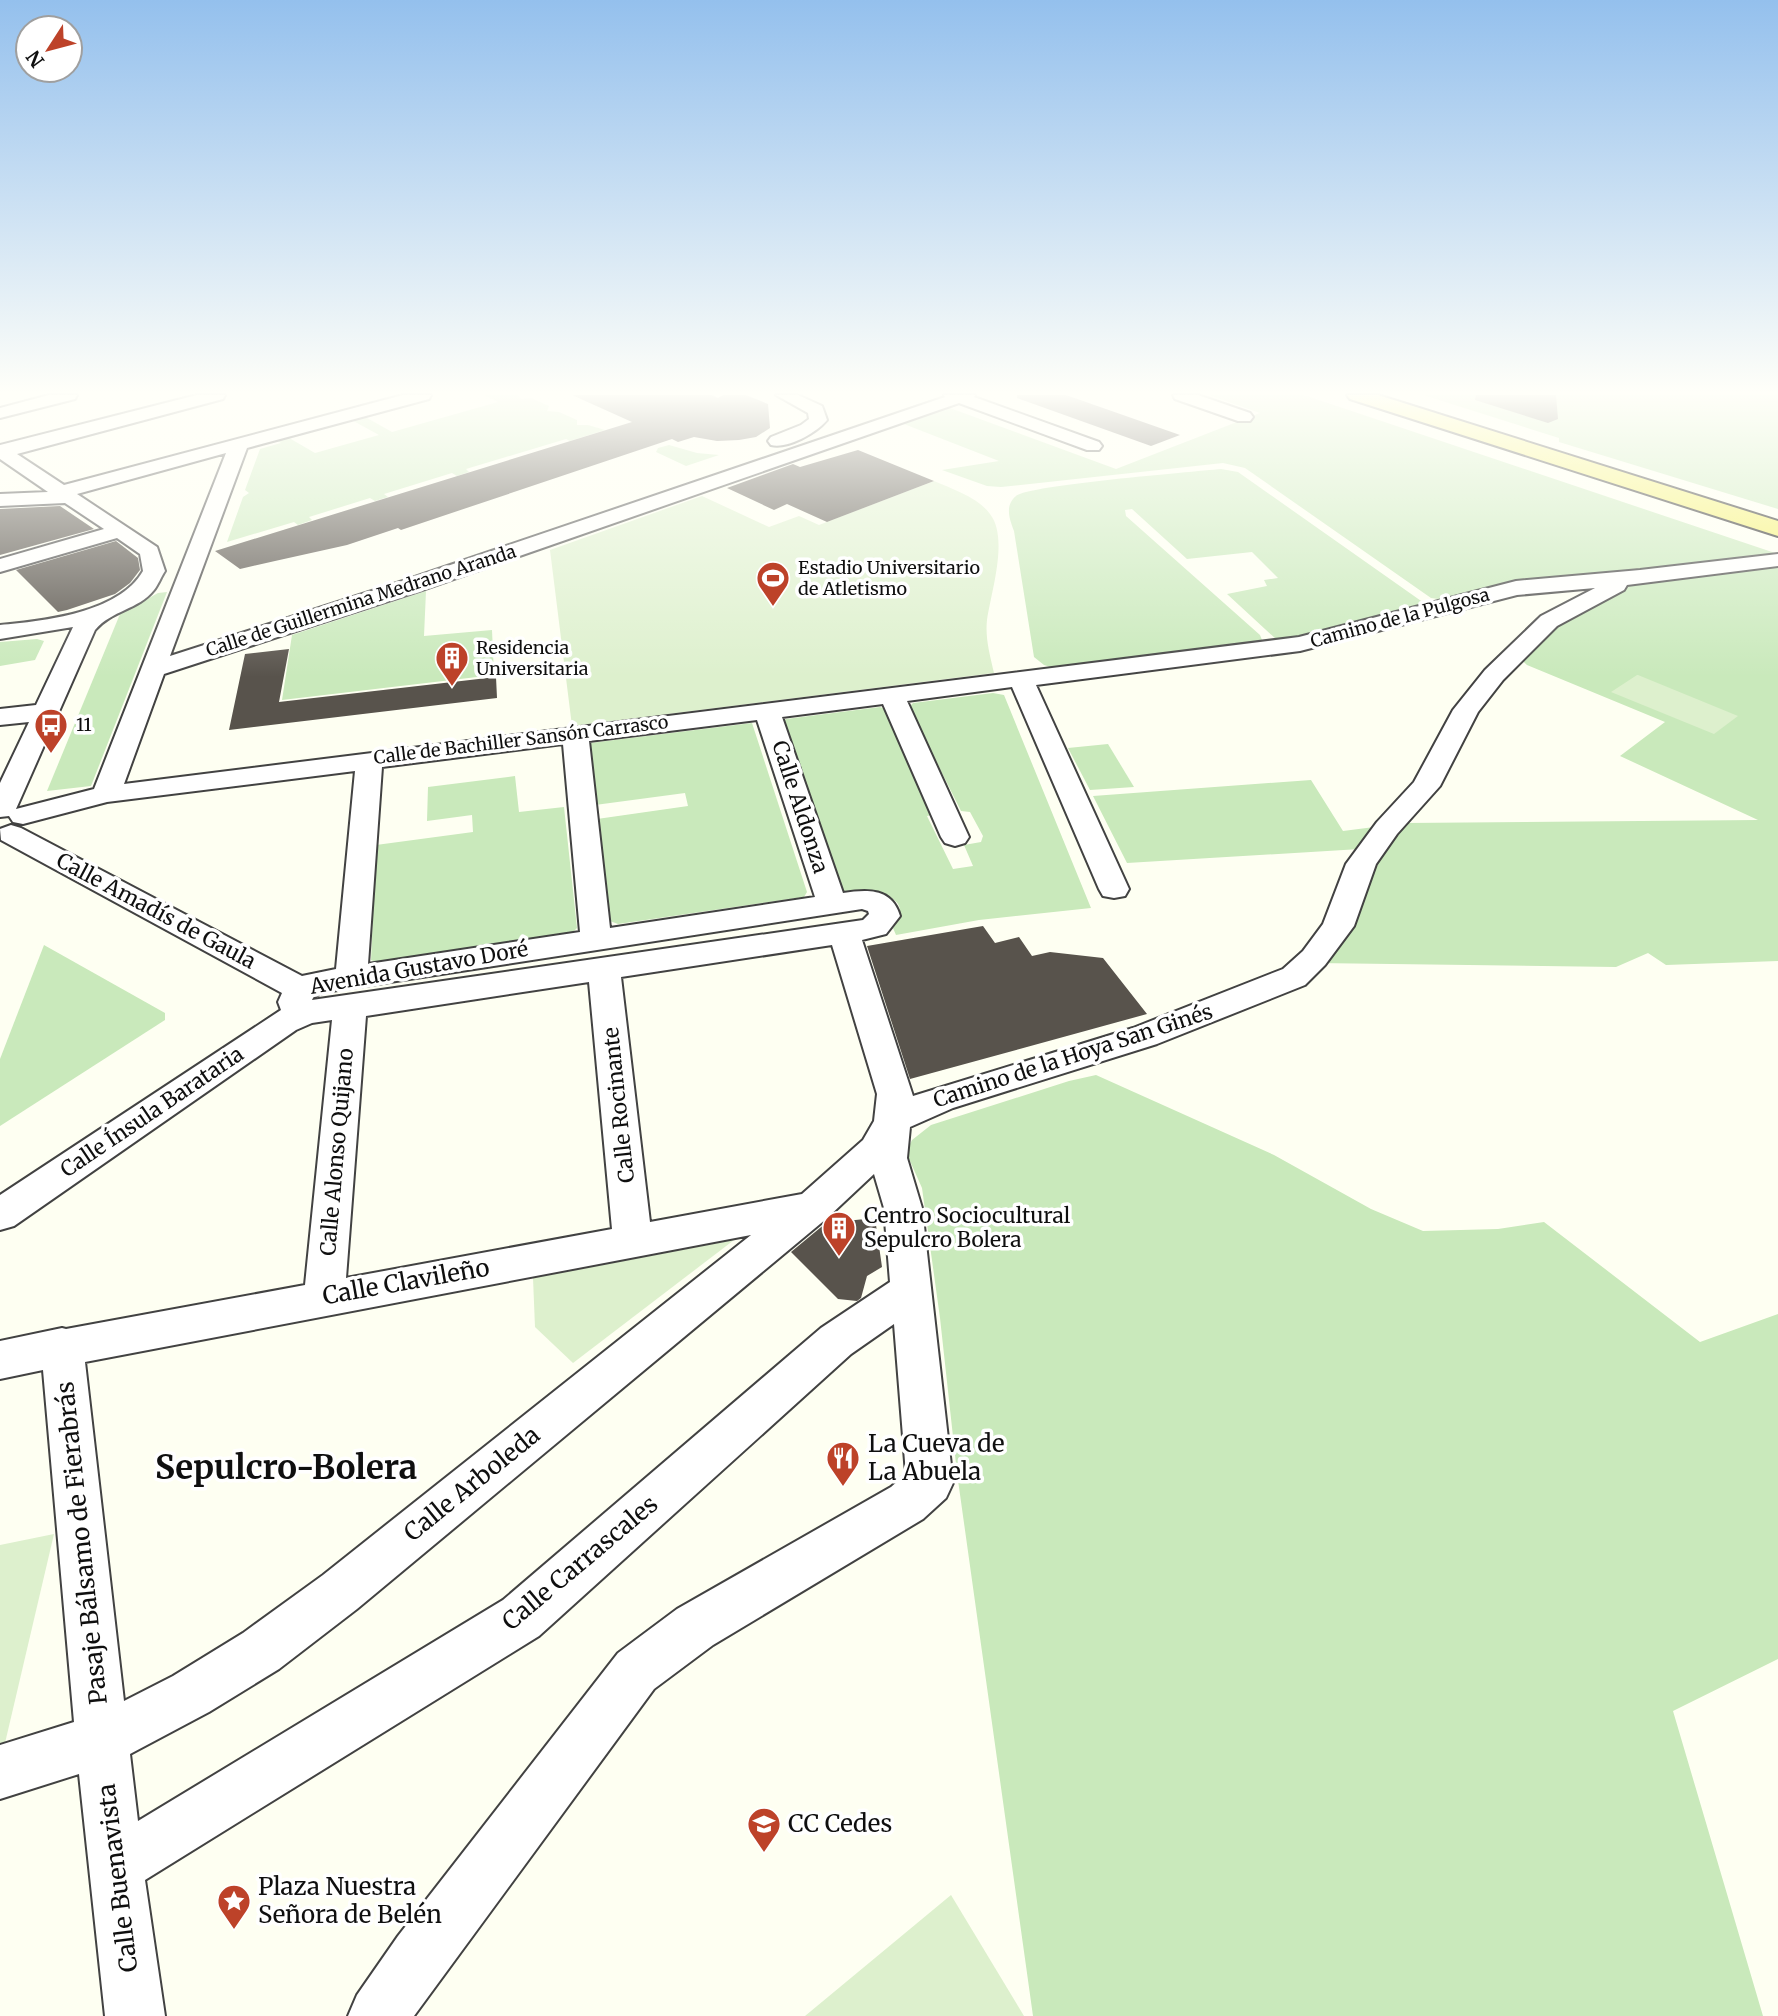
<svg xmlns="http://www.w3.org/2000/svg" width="1778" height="2016" viewBox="0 0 1778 2016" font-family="Merriweather,serif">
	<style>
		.green { fill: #c9e9bb }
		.pitch { fill: #ddf0cd }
		.building { fill: #58534c }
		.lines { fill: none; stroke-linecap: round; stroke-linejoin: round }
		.minor-casing { stroke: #424242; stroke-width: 4 }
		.major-casing { stroke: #202020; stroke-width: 4 }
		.minor { fill: #fff; fill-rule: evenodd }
		.major { fill: #f5f16b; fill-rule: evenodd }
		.labels { text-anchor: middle; stroke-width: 7; stroke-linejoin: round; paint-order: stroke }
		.far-poi-label { font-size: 18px; fill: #0f0f0f; stroke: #fff; text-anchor: start }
		.far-street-label { font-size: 18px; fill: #0f0f0f; stroke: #fff }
		.street-label { font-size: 21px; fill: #0f0f0f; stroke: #fff }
		.poi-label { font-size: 21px; fill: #0f0f0f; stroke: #fff; text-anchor: start }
		.near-street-label { font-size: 24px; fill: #0f0f0f; stroke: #fff }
		.near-poi-label { font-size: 24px; fill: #0f0f0f; stroke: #fff; text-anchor: start }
		.near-district-label { font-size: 33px; font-weight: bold; fill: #0f0f0f; stroke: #fff }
	</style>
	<rect width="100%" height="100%" fill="#fefff2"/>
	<!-- green -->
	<g class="green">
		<polygon points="484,395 518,395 521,399 531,398 549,406 547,411 559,412 577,420 577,425 588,425 605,430 570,441 566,439 466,469 469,472 457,476 452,473 384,494 388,497 375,501 370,498 309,517 312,520 298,525 294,522 227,542 243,497 249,493 245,490 260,449 281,443 273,438 284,435 315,453 379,435 348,418 360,414 392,432 498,402"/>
		<polygon points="1209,395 1304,395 1778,554 1445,600 1431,598 1245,468 1223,463 1001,487 987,486 942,470 999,461 904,424 950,408 1116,469 1260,413"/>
		<polygon points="1423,395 1778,395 1778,509 1559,442 1559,438"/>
		<polygon points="669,445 697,453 719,455 686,466 656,452 658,448"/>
		<path d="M 1221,469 L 1238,472 L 1424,603 L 1419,609 L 1307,638 L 1277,640 L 1227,594 L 1267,586 L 1264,580 L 1278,578 L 1252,552 L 1187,559 L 1132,509 L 1125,510 L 1126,516 L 1260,635 L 1262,640 L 1256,645 L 1054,668 L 1044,665 L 1034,657 L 1014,531 C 1010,520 1004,506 1016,496 C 1029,485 1191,472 1221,469 Z"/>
		<polygon points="1778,562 1778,961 1666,965 1648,953 1616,967 1315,963 1357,882 1405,823 1758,820 1620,756 1665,722 1527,665 1516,655 1540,632 1612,588"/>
		<polygon points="426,591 424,636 492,630 494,675 282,700 292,635"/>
		<polygon points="167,592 91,786 47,791 120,614 158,593"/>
		<polygon points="37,639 44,641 35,660 0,666 0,642"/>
		<path d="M 993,693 L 1004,695 L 1091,908 L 979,920 L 896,935 L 893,928 C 920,891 863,890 841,892 L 782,722 L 786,719 L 880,707 L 886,709 L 936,814 L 927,816 L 953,869 L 973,866 L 964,845 L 981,842 L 983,836 L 970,812 L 961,811 L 909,707 L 913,703 Z"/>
		<polygon points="752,723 807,892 804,897 618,924 610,921 597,819 688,806 685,793 595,805 587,746 590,743"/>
		<polygon points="1108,744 1134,787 1090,790 1068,748"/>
		<polygon points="515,776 519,812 564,807 577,928 573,932 376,962 371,960 376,845 473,832 472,815 427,821 428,787"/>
		<polygon points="1311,780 1343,831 1382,826 1360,849 1127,863 1093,796"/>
		<polygon points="44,945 165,1013 165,1020 0,1126 0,1059"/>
		<polygon points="1096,1075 1274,1155 1371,1209 1423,1231 1498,1229 1544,1222 1700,1342 1778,1314 1778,1659 1673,1711 1763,2016 1033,2016 957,1473 940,1318 922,1188 906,1152 912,1140 931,1125 1069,1081"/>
	</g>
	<!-- pitch -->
	<g class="pitch">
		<path d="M 934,481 C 952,489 978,497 990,514 C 1009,538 991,592 987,620 C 985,638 990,655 994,673 L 572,726 L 550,550 L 702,496 L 769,527 L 799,516 L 819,525 Z"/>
		<polygon points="1637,675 1638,675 1738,716 1714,734 1611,692"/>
		<polygon points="734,1240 573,1363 535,1327 533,1278"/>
		<polygon points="54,1534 5,1743 0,1745 0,1545"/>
		<polygon points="951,1895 1024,2016 805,2016"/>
	</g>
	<!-- building -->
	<g class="building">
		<polygon points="572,395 712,395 718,398 723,395 746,395 768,404 770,428 756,437 739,440 717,441 694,437 678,442 672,439 401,530 398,528 347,545 275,561 240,569 215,551 632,422"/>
		<polygon points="1017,395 1066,395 1180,435 1151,446 1017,398"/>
		<polygon points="1476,395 1556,395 1558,419 1548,423 1475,400"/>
		<polygon points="858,450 934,481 827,522 787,504 774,510 727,488 793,464 800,467"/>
		<polygon points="60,506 94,529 0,555 0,509"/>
		<polygon points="116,541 138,558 140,570 130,583 115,594 67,610 58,612 16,570"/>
		<polygon points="289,649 279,702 496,677 497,698 229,730 245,654"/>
		<polygon points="983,926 995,943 1019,937 1032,956 1050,952 1103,958 1147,1014 910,1079 867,946"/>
		<polygon points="875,1218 882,1267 867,1276 861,1298 857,1301 838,1299 791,1252 826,1223"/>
	</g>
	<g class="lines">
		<defs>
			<g id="minor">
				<polygon points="49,395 77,395 75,399 0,418 0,408"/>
				<path d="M 197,395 L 225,395 L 223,399 L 17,454 L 64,485 L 403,395 L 431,395 L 429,399 L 247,448 L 170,656 L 406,580 L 945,397 L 944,395 L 975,395 L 974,397 L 1099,442 L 1102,446 L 1099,450 L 1087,450 L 959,403 L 422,590 L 164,674 L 124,784 L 1299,637 L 1516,581 L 1640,570 L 1778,554 L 1778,566 L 1627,585 L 1624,590 L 1557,626 L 1503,680 L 1478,712 L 1440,786 L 1397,834 L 1376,864 L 1354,926 L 1325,965 L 1305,985 L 1157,1044 L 953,1108 L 910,1127 L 907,1158 L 922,1208 L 953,1483 L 946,1498 L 923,1519 L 713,1645 L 654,1689 L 414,2016 L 348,2016 L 357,1995 L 398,1936 L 618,1653 L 677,1609 L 891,1487 L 906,1474 L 894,1324 L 851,1354 L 539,1636 L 145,1880 L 165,2016 L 105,2016 L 79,1774 L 0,1799 L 0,1745 L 74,1722 L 43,1370 L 0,1379 L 0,1341 L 62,1328 L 66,1329 L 305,1285 L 332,1020 L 312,1023 L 296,1030 L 14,1226 L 0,1230 L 0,1195 L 281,1010 L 278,1002 L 282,993 L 1,840 L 0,829 L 11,825 L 21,828 L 302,976 L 336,969 L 355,771 L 107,802 L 23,824 L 13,822 L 9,816 L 0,817 L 0,783 L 29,722 L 0,725 L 0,709 L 36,705 L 73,627 L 0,639 L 0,625 C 44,621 119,613 143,571 L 140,554 L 117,538 L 0,572 L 0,559 L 104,529 L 65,503 L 0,506 L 0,494 L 48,492 L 0,459 L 0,445 ZM 226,453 L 94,789 L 16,809 L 95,630 C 112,610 138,610 154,590 C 158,585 161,577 165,571 L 157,547 L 77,494 ZM 1595,588 L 1541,616 L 1485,670 L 1453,710 L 1414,782 L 1377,822 L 1346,864 L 1323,924 L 1303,951 L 1283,969 L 1133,1028 L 913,1096 L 862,940 L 886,934 L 900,916 C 892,888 868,889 843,893 L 782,717 L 883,704 L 941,837 L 945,843 L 955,846 L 965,843 L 969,837 L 907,701 L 1012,687 L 1099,889 L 1103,896 L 1114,898 L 1125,896 L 1129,889 L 1036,685 L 1300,651 L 1517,595 ZM 757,720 L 815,897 L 610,928 L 589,741 ZM 563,744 L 580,932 L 368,964 L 382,767 ZM 862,909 L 868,911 L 869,914 L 863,920 L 312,1000 L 314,996 L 325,992 ZM 832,945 L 877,1094 L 874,1121 L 863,1140 L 802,1194 L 650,1222 L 621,977 ZM 589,982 L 612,1229 L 346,1278 L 366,1016 ZM 874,1174 L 884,1208 L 890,1282 L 821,1328 L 503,1600 L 138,1821 L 130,1754 L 209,1712 L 279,1669 L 357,1609 L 826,1219 ZM 751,1235 L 323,1575 L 243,1633 L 173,1676 L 124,1701 L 85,1362 Z"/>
				<path d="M 776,395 L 798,395 L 822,406 L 827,420 C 816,433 788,449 771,445 L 768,441 L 771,437 L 801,425 L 809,419 L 808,413 Z"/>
				<polygon points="1173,395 1198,395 1250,413 1253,417 1250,421 1238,421 1175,399"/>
			</g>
			<polygon id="major" points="1347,395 1378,395 1778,521 1778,536 1350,399"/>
		</defs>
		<!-- minor casing -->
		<use href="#minor" class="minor-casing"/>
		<!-- major casing -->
		<use href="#major" class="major-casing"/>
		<!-- minor -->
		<use href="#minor" class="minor"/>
		<!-- major -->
		<use href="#major" class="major"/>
	</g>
	<!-- sky -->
	<linearGradient id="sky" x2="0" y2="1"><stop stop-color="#94c0ed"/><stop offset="0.58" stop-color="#fffff9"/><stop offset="1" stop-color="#fffff9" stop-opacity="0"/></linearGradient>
	<rect width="1778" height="677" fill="url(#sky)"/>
	<!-- icons -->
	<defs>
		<symbol id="stadium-pin" viewBox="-11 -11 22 30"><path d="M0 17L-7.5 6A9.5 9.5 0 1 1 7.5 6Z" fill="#bd4229" stroke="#fff"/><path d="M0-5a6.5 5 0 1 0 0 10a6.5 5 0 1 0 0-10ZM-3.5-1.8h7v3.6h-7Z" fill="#fff"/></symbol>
		<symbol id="building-pin" viewBox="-11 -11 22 30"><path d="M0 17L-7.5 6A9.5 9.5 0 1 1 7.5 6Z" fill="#bd4229" stroke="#fff"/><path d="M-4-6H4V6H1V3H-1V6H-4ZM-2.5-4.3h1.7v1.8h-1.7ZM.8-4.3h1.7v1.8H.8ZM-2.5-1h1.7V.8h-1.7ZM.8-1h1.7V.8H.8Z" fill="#fff"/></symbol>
		<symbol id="bus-pin" viewBox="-11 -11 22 30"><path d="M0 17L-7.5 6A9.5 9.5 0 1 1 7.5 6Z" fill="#bd4229" stroke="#fff"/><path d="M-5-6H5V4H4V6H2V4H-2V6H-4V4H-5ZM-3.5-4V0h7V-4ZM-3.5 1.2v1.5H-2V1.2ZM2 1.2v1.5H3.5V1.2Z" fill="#fff"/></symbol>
		<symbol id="restaurant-pin" viewBox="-11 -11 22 30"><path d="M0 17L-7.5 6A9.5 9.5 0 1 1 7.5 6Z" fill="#bd4229" stroke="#fff"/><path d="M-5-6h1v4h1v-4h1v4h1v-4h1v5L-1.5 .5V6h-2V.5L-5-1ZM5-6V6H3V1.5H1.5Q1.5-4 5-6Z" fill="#fff"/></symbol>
		<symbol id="school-pin" viewBox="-11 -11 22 30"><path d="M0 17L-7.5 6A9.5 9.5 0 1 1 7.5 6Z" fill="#bd4229" stroke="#fff"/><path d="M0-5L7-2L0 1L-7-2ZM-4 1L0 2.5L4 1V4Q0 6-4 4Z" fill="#fff"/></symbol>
		<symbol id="sight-pin" viewBox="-11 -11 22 30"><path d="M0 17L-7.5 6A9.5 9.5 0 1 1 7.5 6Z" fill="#bd4229" stroke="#fff"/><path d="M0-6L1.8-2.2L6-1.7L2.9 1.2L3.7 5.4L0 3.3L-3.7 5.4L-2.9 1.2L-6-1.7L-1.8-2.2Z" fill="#fff"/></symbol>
	</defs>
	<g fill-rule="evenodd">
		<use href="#stadium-pin" x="754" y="559" width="38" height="52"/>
		<use href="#building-pin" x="433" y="639" width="38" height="52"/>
		<use href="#bus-pin" x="32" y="706" width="38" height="52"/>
		<use href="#building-pin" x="820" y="1209" width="38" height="52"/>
		<use href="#restaurant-pin" x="824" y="1439" width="38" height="52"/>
		<use href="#school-pin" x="745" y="1805" width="38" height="52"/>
		<use href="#sight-pin" x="215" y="1882" width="38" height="52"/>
	</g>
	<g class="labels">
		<!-- far-poi labels -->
		<g class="far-poi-label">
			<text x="798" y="574">Estadio Universitario<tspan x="798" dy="21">de Atletismo</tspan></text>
			<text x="476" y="654">Residencia<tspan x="476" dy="21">Universitaria</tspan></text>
			<text x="76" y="731">11</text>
		</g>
		<!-- far-street labels -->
		<g class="far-street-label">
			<text transform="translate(361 601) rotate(-18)" y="6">Calle de Guillermina Medrano Aranda</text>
			<text transform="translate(1400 618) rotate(-15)" y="6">Camino de la Pulgosa</text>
			<text transform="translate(521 740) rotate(-7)" y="6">Calle de Bachiller Sansón Carrasco</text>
		</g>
		<!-- street labels -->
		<g class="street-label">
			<text transform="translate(800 807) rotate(72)" y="7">Calle Aldonza</text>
			<text transform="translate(156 911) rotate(28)" y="7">Calle Amadís de Gaula</text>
			<text transform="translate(419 968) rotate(-10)" y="7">Avenida Gustavo Doré</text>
			<text transform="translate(1073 1056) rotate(-18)" y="7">Camino de la Hoya San Ginés</text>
			<text transform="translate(619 1105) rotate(-96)" y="7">Calle Rocinante</text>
			<text transform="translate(152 1112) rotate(-34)" y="7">Calle Ínsula Barataria</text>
			<text transform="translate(337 1152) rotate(-85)" y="7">Calle Alonso Quijano</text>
		</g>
		<!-- poi labels -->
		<g class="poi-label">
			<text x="864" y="1223">Centro Sociocultural<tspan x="864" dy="24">Sepulcro Bolera</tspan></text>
		</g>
		<!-- near-street labels -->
		<g class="near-street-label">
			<text transform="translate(406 1282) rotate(-10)" y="8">Calle Clavileño</text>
			<text transform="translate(472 1484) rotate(-39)" y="8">Calle Arboleda</text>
			<text transform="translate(82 1543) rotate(-96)" y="8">Pasaje Bálsamo de Fierabrás</text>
			<text transform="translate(580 1563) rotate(-40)" y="8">Calle Carrascales</text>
			<text transform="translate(118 1878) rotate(-97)" y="8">Calle Buenavista</text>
		</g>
		<!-- near-poi labels -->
		<g class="near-poi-label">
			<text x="868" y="1452">La Cueva de<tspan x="868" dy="28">La Abuela</tspan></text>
			<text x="788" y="1832">CC Cedes</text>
			<text x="258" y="1895">Plaza Nuestra<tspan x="258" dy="28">Señora de Belén</tspan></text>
		</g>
		<!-- near-district labels -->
		<g class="near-district-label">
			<text x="286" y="1479">Sepulcro-Bolera</text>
		</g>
	</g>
	<!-- north arrow -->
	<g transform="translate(49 49) rotate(234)"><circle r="33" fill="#ffffff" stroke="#9f9f9f" stroke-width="2"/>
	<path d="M0-5L12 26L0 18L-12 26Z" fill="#bd4229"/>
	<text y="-10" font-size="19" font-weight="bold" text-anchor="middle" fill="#0f0f0f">N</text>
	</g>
</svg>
